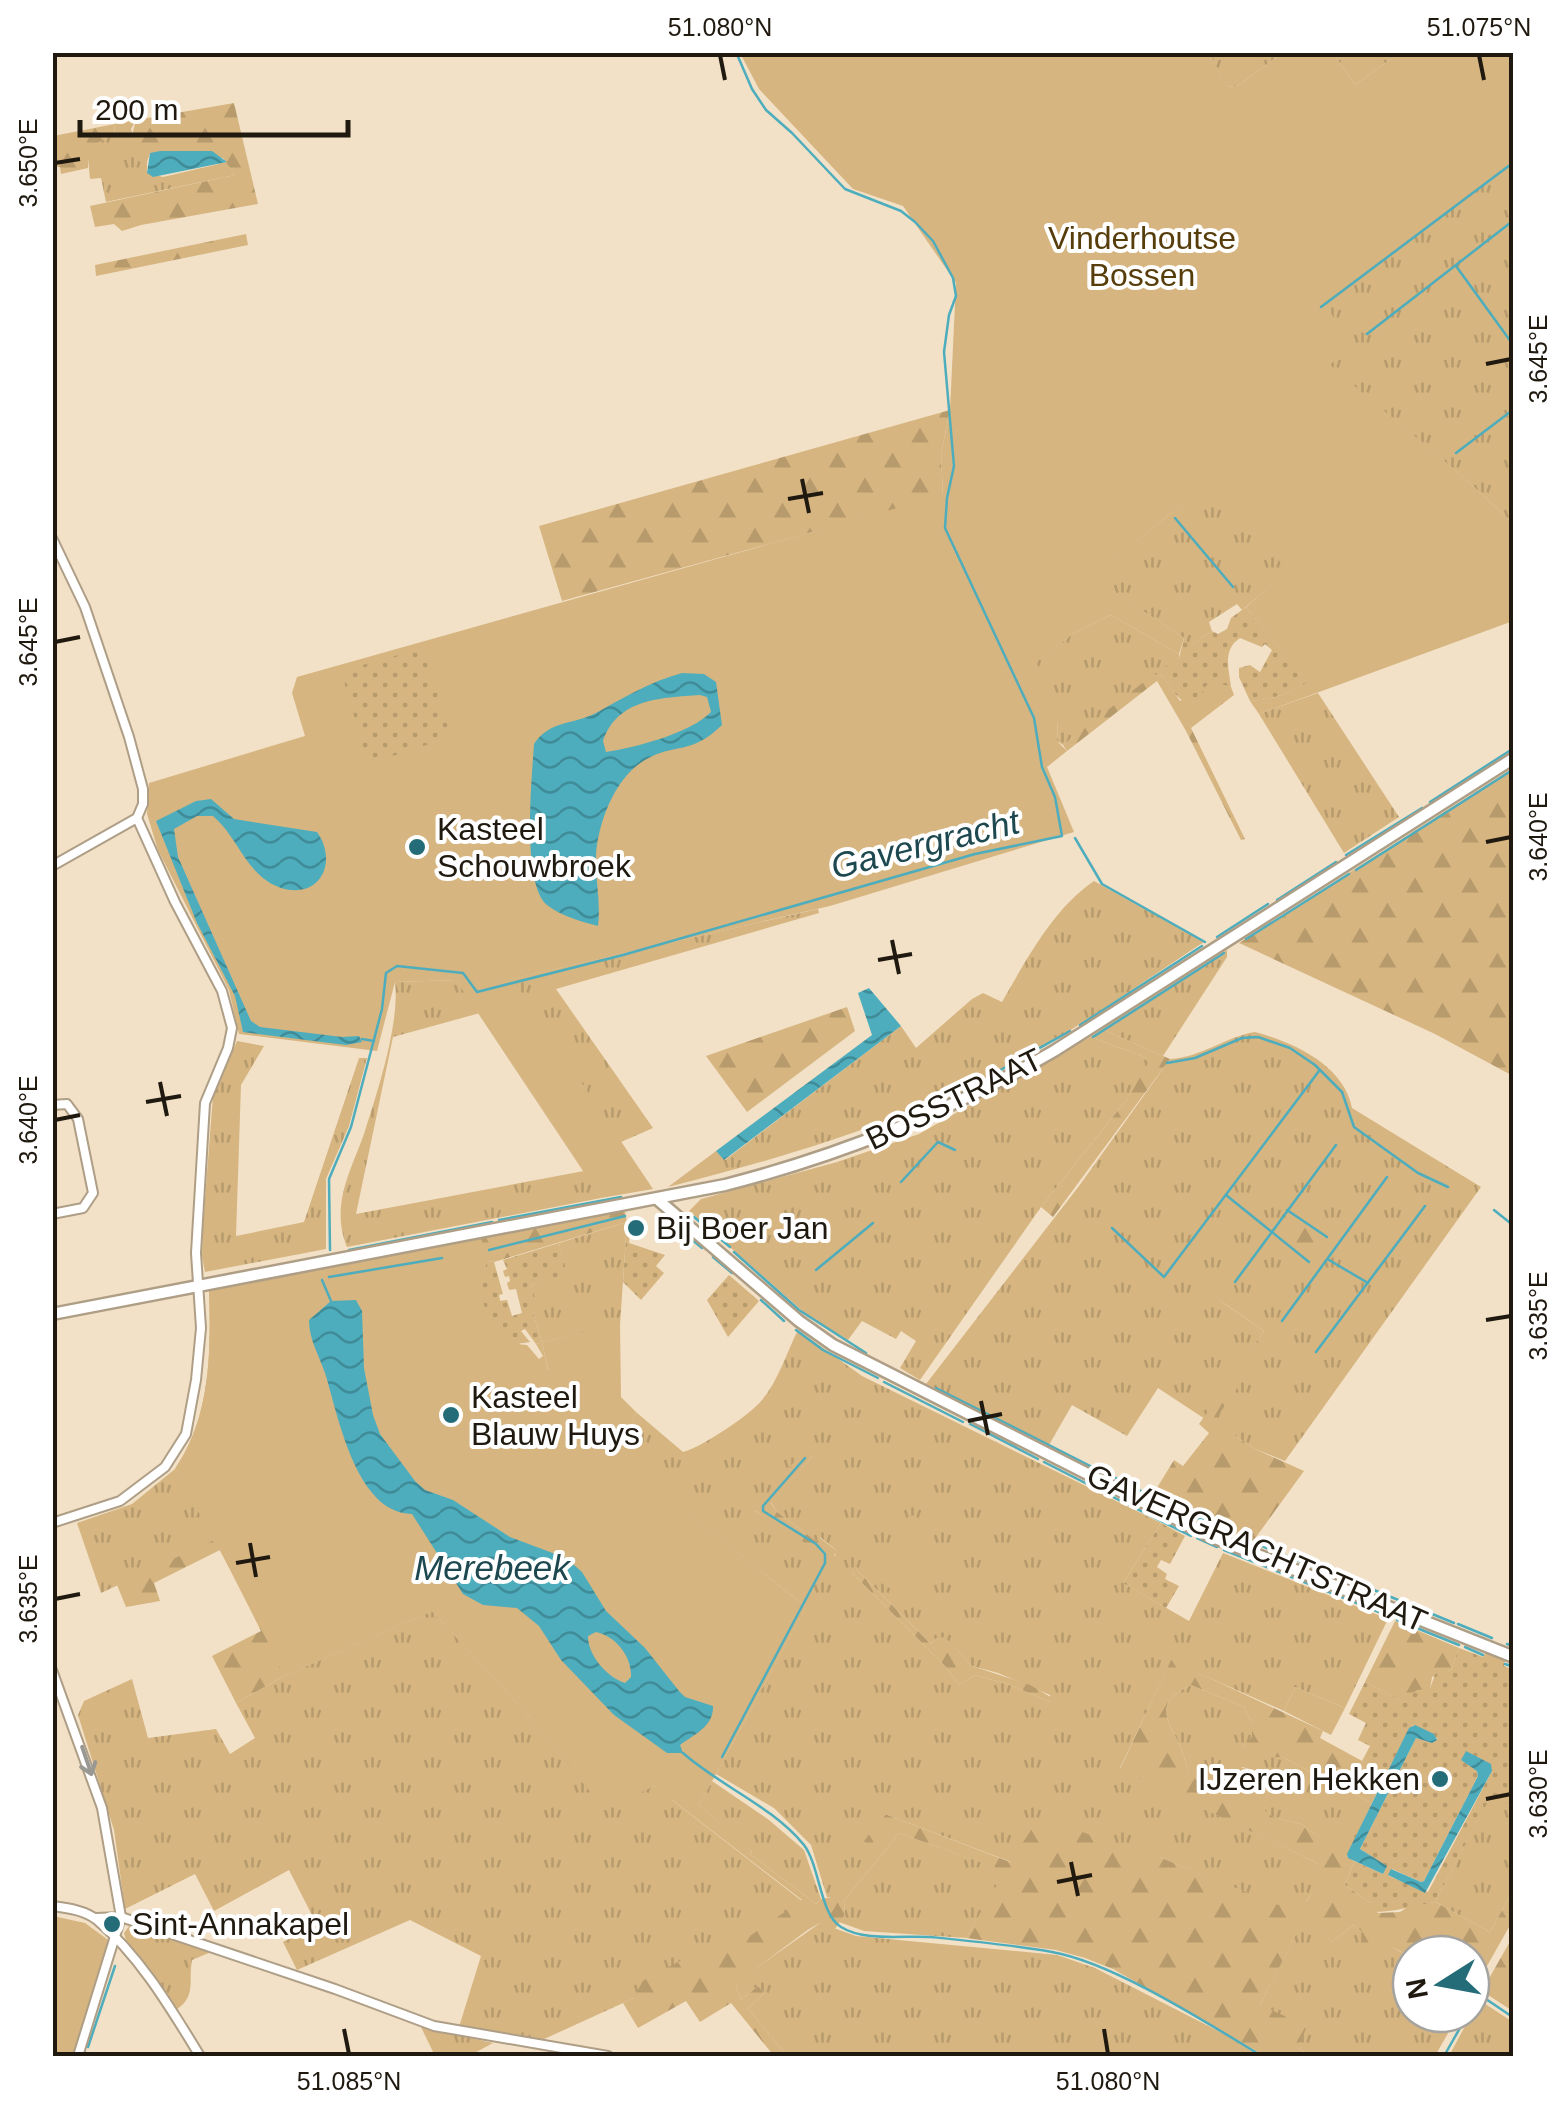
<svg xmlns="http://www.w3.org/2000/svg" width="1566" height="2109" viewBox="0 0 1566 2109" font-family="Arial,sans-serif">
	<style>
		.grass { fill: url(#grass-tufts); fill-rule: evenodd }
		.forest { fill: url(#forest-firs) }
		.park { fill: #d6b580 }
		.garden { fill: url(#garden-dots); fill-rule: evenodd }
		.water { fill: url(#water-waves); fill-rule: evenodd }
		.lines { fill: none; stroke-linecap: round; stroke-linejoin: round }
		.stream { stroke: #4dadbd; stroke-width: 2.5 }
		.street-casing { stroke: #af9e86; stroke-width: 12 }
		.secondary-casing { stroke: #af9e86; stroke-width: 15 }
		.street { stroke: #fff; stroke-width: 8 }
		.secondary { stroke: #fff; stroke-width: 10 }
		.oneway { stroke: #9a9893 }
		.ticks { fill: none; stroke: #1f190f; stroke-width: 4 }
		.poi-dot { fill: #246d78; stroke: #fff; stroke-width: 4 }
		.labels { text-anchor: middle; stroke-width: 8; stroke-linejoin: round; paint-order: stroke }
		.park-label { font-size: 32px; fill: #573d0a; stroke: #fff }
		.poi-label { font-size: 32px; fill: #1f190f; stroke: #fff; text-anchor: start }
		.street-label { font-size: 32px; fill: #1f190f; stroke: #fff }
		.water-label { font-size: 35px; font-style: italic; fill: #1d4850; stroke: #fff }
		.neatline { fill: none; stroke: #1f190f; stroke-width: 4 }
		.ticks-label { font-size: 25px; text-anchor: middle; fill: #1f190f }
	</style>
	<defs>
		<pattern id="grass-tufts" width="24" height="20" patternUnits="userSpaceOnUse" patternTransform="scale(2.5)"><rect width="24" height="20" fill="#d6b580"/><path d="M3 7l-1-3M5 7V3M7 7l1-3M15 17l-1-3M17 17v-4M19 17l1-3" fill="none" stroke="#b79b6d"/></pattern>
		<pattern id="forest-firs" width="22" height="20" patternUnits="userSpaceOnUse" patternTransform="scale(2.5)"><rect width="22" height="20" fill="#d6b580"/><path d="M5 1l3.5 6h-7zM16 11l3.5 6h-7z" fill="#b79b6d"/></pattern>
		<pattern id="garden-dots" width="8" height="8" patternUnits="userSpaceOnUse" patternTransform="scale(2.5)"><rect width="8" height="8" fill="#d6b580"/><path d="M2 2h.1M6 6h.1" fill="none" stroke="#b79b6d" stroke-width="1.8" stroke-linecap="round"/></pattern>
		<pattern id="water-waves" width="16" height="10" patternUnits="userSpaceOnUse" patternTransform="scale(2.5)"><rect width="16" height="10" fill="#4dadbd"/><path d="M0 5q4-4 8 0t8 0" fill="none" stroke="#3f8c98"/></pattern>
	</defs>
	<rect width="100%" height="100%" fill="#f2e1c7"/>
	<!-- grass -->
	<g class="grass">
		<polygon points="1210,53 1282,53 1239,85 1229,87 1223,83"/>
		<polygon points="1333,53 1399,53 1355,85"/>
		<polygon points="136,120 131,129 140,162 147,162 147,173 163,177 227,162 235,175 106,202 101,178 90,179 87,148 114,134 115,124"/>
		<path d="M 1513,163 L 1513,524 C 1456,467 1390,418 1329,365 L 1324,300 Z"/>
		<polygon points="1208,488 1289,570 1242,610 1237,604 1209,622 1212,631 1190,646 1184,638 1092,578 1167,516"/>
		<polygon points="1111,615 1179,654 1179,658 1063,745 1057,741 1058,719 1035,662 1074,633"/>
		<polygon points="1318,693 1399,817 1344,853 1259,714"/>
		<path d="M 1094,881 L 1204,942 C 1142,982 1075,1031 1011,1065 C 902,1122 787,1157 668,1187 L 716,1151 L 725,1160 L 901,1026 L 916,1048 L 972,999 L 983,993 L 1002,1002 C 1027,959 1052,910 1094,881 Z"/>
		<polygon points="818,909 819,913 556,989 653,1128 621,1142 511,979"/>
		<polygon points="1227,950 1227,957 1163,1056 1102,1029"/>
		<path d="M 456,980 L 480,1013 L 393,1037 L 356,1214 L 584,1171 L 601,1198 L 347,1247 C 330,1205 351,1171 364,1134 C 377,1093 400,1024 395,982 Z"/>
		<path d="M 1255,1032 C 1293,1042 1344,1065 1352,1108 L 1481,1187 L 1285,1461 L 1255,1449 L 1213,1421 L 1275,1333 L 1219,1300 L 1264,1331 L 1205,1419 L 1158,1388 L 1127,1436 L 1072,1405 L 1049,1445 L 926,1384 L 1079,1186 L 1170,1059 C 1202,1057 1225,1037 1255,1032 Z"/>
		<polygon points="1090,1037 1145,1057 1149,1063 1127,1099 1041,1207 920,1380 900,1368 916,1341 901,1331 896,1339 862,1321 848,1340 807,1315 689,1211 701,1199 837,1162 919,1134"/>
		<polygon points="237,1041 264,1046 241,1085 236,1236 304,1222 359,1058 367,1058 349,1126 326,1179 326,1249 205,1272 202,1256 203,1225 213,1096"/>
		<polygon points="627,1222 620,1325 542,1342 533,1313 538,1311 531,1285 566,1273 559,1243"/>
		<path d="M 798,1330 L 862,1376 L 1161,1523 L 1123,1583 L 1189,1621 L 1223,1553 L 1388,1619 L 1345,1708 L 1295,1687 L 1284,1711 L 1171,1661 L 1120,1768 L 1317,1863 L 1326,1874 L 1305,1903 L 1278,1906 L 1159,1857 L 1011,1862 L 885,1814 L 875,1851 L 837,1897 L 827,1897 L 811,1845 L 774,1808 L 716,1774 L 806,1607 L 617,1457 L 636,1412 L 683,1452 C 702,1447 750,1415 762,1400 C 778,1381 787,1352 798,1330 ZM 804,1451 L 812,1457 L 771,1502 L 777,1512 L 816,1541 L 820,1537 L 836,1550 L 835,1556 L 755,1511 ZM 856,1569 L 931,1644 L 937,1638 L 956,1649 L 972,1666 L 998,1673 L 1050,1695 L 1050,1702 L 1010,1685 L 975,1675 L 959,1685 L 946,1667 L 852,1573 Z"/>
		<polygon points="175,1469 215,1540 101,1593 77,1523 132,1504"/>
		<polygon points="432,1611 530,1717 605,1809 654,1786 802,1901 705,1968 696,1953 634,1998 542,2040 459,2027 481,1956 410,1920 297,1970 283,1942 317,1925 289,1870 214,1911 195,1874 125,1909 114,1830 78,1715 84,1701 132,1679 148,1738 216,1729 230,1754 255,1738 236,1703 284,1676"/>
		<path d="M 1191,1685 L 1244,1707 L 1252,1723 L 1252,1738 L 1243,1747 L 1282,1757 L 1372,1803 L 1347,1857 L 1301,1824 L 1274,1817 L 1263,1810 L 1268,1790 L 1261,1772 L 1242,1767 L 1227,1790 C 1216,1787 1197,1784 1190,1775 C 1186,1769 1185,1758 1182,1751 C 1171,1723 1149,1704 1191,1685 Z"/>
		<polygon points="712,1781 769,1820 804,1850 821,1899 816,1904 750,1854 752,1851 699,1805"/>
		<polygon points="1491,1795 1513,1807 1513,1890 1490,1932 1435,1902"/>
		<polygon points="899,1833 1006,1871 966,1938 864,1931 839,1922 845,1914 844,1901"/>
		<path d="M 1305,1916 L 1318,1924 L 1332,1942 L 1353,1925 C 1375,1940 1388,1945 1411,1957 L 1411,2014 L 1459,2014 L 1435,2056 L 1312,2056 L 1298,2048 L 1260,2005 Z"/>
		<polygon points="820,1923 856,1936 1057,1955 1095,1968 1226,2035 1260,2056 787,2056 748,2008 764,1993 758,1986 741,2000 736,1987 742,1978"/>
		<path d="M 130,1925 L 211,1952 L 192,1960 C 188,1981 197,1996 176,2010 L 127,1944 L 124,1933 Z"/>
		<polygon points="1479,2000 1513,2022 1513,2056 1449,2056"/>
		<polygon points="421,2027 493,2043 469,2056 435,2056"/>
	</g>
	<!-- forest -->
	<g class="forest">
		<polygon points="234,103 258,204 141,225 122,231 114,224 95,227 90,206 235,175 223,158 150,153 147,162 140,162 128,150 136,120"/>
		<polygon points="115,124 114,134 88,148 88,168 61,174 60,167 53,167 53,136"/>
		<polygon points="246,234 248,245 96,276 95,265"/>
		<polygon points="950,410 941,454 943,496 562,601 539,526"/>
		<polygon points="1154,674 1163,676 1180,701 1212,680 1231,687 1234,695 1191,728 1245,839 1241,840 1186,731 1157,681 1067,751 1063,745"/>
		<polygon points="1513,768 1513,1076 1435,1034 1239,943"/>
		<polygon points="847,1007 855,1031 747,1112 706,1056"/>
		<polygon points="1102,1029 1170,1059 1053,1217 1041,1207 1127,1099 1148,1063 1145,1057 1090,1037"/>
		<polygon points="1290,1205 1335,1238 1310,1272 1265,1239"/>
		<path d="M 625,1211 L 627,1222 L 494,1262 L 488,1261 L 481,1277 L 516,1344 L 527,1345 L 539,1359 L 543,1356 L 536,1344 L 542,1342 L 548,1371 L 505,1384 L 559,1421 L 806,1607 L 699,1805 L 752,1850 L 750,1854 L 816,1904 L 821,1899 L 837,1896 L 874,1851 L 864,1841 L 885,1814 L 1010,1862 L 1039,1818 L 1159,1857 L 1278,1905 L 1286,1896 L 1306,1902 L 1325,1874 L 1317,1863 L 1120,1769 L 1171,1660 L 1323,1731 L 1320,1738 L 1386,1774 L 1372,1803 L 1282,1757 L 1253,1757 L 1243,1747 L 1252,1737 L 1252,1723 L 1244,1707 L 1191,1685 C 1149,1704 1171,1723 1182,1751 C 1185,1758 1186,1769 1190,1774 C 1197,1784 1216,1787 1227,1790 L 1233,1784 L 1234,1766 L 1261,1772 L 1268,1790 L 1264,1810 L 1274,1817 L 1301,1824 L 1354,1861 L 1345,1885 L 1371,1903 L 1378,1913 L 1400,1912 L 1409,1906 L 1435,1902 L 1490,1932 L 1513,1890 L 1513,1920 L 1474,1989 L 1471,1987 L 1471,1954 L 1411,1954 L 1411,1957 C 1381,1941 1393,1948 1367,1956 C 1359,1950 1360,1942 1364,1933 L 1353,1925 L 1332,1942 L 1318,1925 L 1305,1917 L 1260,2005 L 1307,2026 L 1298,2048 L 1312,2056 L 1265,2056 L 1113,1969 L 1085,1958 L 1056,1950 L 966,1938 L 1005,1871 L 899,1833 L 844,1901 L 845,1914 L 835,1929 L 826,1932 L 820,1923 L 809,1929 L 743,1978 L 736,1987 L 741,2000 L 758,1986 L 764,1993 L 748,2008 L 787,2056 L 774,2056 L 731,2003 L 700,2022 L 686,2001 L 638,2028 L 623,2003 L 634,1998 L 642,1981 L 697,1952 L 705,1967 L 802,1900 L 654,1786 L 605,1810 L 530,1717 L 432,1611 L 284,1676 L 236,1703 L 212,1656 L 261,1631 L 220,1550 L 154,1583 L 160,1601 L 126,1607 L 117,1585 L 214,1540 L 175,1469 C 211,1416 211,1352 209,1290 Z"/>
		<polygon points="1223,1292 1276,1333 1214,1421 1255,1449 1304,1471 1251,1544 1205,1526 1152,1496 1174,1460 1183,1466 1209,1433 1199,1424 1264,1331 1218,1299"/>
		<polygon points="804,1450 812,1457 771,1503 777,1512 816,1541 819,1537 837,1551 831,1560 754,1510"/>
		<polygon points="855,1568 931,1644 937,1638 945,1637 972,1666 1030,1685 1054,1699 1050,1702 1010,1685 975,1675 959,1685 946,1667 852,1573"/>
		<polygon points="1395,1621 1459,1648 1451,1670 1432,1677 1430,1690 1423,1690 1408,1704 1365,1682"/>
		<polygon points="1513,1936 1514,2005 1511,2010 1482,1991"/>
	</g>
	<!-- park -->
	<g class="park">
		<path d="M 740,53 L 1210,53 L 1223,82 L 1229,87 L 1239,85 L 1282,53 L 1333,53 L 1355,85 L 1399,53 L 1513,53 L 1513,163 L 1324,301 L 1350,346 L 1330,365 C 1391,418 1456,467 1513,524 L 1513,621 L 1259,714 L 1250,701 C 1270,700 1292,694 1307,681 L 1246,607 L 1288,570 L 1208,489 L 1167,516 L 1093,578 L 1184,638 L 1179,654 L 1111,615 L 1074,633 L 1036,662 L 1053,693 L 1058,719 L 1057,741 L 1067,751 L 1047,767 L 1074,832 L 830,906 L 512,979 L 653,1189 L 601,1198 L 456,980 L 395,982 L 377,1051 L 239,1034 L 229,990 L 158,850 L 147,814 L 149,783 L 305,736 L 292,693 L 297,677 L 943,495 L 941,454 L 950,410 L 956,283 L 903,206 L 853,189 L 759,89 Z"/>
		<path d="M 481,1238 L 499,1298 L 534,1375 L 548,1370 L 542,1342 L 620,1324 L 621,1397 L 636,1412 L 618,1457 L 806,1607 L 699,1805 L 669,1799 L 654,1786 L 605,1810 L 530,1717 L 432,1611 L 284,1676 L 252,1609 L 175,1469 C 211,1416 211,1352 209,1290 Z"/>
		<polygon points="912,1515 928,1525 918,1542 936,1554 906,1598 871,1577"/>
		<polygon points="1295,1687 1345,1708 1331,1735 1284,1711"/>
		<polygon points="53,1916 85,1923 111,1942 76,2056 53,2056"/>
	</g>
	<!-- garden -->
	<g class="garden">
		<path d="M 1246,607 L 1308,681 C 1292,694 1270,700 1250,701 L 1239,677 L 1239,668 L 1250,665 L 1260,672 L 1272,650 L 1265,644 L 1262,647 L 1240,638 C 1222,650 1229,669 1231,687 L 1212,681 L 1204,688 L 1198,704 C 1180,706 1173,691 1163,676 L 1154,674 L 1179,658 L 1184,638 L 1191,645 L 1212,631 L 1218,634 L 1227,629 L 1231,618 Z"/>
		<polygon points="423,648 451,737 368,764 341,671"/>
		<polygon points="627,1222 631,1222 629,1243 665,1255 656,1266 664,1273 641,1300 623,1282"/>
		<path d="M 559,1243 L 567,1274 L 531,1285 L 539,1311 L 533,1313 L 542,1342 L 536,1344 L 525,1329 L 521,1331 L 530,1342 L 516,1344 C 487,1322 472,1297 488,1261 L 494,1262 L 503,1294 L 499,1295 L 500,1301 L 507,1300 L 512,1316 L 522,1313 L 516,1289 L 509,1290 L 507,1283 L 510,1281 L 509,1276 L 505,1277 L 503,1271 L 507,1269 L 503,1260 Z"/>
		<polygon points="729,1275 759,1301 728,1337 707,1300"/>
		<polygon points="1161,1523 1185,1536 1170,1564 1161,1560 1157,1567 1167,1574 1165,1579 1179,1586 1166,1608 1123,1583"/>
		<path d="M 1459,1648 L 1483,1657 L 1486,1652 L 1505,1660 L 1504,1666 L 1513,1670 L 1513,1807 L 1491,1796 L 1435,1902 C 1413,1906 1395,1912 1372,1912 L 1371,1903 L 1345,1885 L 1354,1861 L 1383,1874 L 1386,1866 L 1360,1849 L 1416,1738 L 1432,1743 L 1438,1739 L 1413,1725 L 1386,1774 L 1362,1761 L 1370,1746 L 1358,1740 L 1366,1723 L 1349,1714 L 1365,1682 L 1407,1703 L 1409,1695 L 1417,1690 L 1430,1689 L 1435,1674 L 1451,1670 ZM 1477,1771 L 1492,1771 L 1428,1892 L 1389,1876 L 1392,1869 L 1421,1882 L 1424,1881 L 1478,1776 Z"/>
	</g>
	<!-- water -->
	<g class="water">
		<polygon points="160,151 212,151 227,162 153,177 147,173 150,153"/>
		<path d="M 682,673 L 704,674 L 716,682 L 722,725 C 690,756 676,742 645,760 C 615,777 598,823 596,855 C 595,879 601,902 598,926 C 582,922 559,915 547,905 C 521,883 532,777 534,744 C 550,720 573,725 596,713 C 625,697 649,682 682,673 ZM 700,695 L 707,697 L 711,712 C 691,733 634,748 606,752 L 603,741 C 618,698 661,698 700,695 Z"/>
		<path d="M 211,799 L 234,819 L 317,832 C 338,861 321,900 281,888 C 246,876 239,838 213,816 L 197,816 L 174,829 L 178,857 L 251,1021 L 260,1027 L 342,1037 L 359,1036 L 362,1042 L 346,1045 L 243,1032 L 235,996 L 197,923 L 156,821 L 196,801 Z"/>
		<polygon points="869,988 901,1026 724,1160 716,1151 872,1035 858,993"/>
		<path d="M 356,1300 L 362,1311 L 364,1368 L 373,1415 L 380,1434 L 415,1481 L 425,1490 L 453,1500 L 510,1537 L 566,1558 L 582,1572 L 606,1611 L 645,1648 L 679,1691 L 685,1697 L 713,1706 C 714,1726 695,1734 680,1745 L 683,1753 L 667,1753 L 614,1715 L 561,1660 L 539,1626 L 517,1608 L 483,1605 L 463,1594 L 412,1514 C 355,1513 338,1414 325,1373 C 319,1355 309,1340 309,1320 L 331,1301 ZM 596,1632 C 616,1636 632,1657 631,1677 L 625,1683 C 607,1677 588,1656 588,1636 Z"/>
		<polygon points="1415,1725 1434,1734 1437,1740 1432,1743 1416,1738 1360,1849 1387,1866 1383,1874 1348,1858 1347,1854 1409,1728"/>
		<polygon points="1466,1751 1491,1764 1492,1771 1425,1893 1388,1875 1391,1869 1421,1882 1424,1881 1478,1776 1477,1771 1461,1760"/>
	</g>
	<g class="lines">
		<!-- stream -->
		<g class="stream">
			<polyline points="1456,266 1514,346"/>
			<polyline points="1321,307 1514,162"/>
			<polyline points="1367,334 1514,220"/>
			<polyline points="1456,453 1514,409"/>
			<polyline points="1175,518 1233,587"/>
			<polyline points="1430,802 1514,748"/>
			<polyline points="1075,838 1102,884 1205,942"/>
			<polyline points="1346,855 1422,808"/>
			<polyline points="1356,870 1514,769"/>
			<polyline points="1277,900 1336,862"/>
			<polyline points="1217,937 1268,904"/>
			<polyline points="1246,939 1349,874"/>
			<polyline points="1080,1025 1202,946"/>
			<polyline points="1093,1037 1224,953"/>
			<polyline points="362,1039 374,1041"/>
			<polyline points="1167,1063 1195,1058 1242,1038 1258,1037 1290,1048 1315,1065 1342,1092 1354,1127 1418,1173 1448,1187"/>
			<polyline points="988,1077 1070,1031"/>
			<polyline points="901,1182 938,1142 955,1150"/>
			<polyline points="1226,1195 1309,1262"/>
			<polyline points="1287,1210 1327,1237"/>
			<polyline points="1494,1210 1514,1226"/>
			<polyline points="694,1217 730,1247"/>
			<polyline points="499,1220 621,1197"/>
			<polyline points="678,1228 702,1248"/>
			<polyline points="1112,1228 1164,1277 1319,1071"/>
			<polyline points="330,1250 329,1179 351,1127 382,1009 386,973 397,966 463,973 477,992 623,955 975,854 1062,836 1055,797 1042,767 1034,718 945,528 947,498 954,466 944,352 949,315 956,296 953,278 933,241 915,222 901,211 845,189 792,133 766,110 752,89 736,52"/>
			<polyline points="349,1250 492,1222"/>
			<polyline points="489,1250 625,1216"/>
			<polyline points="734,1252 799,1310 866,1353"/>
			<polyline points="713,1257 732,1273"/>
			<polyline points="1329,1260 1368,1283"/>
			<polyline points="816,1270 873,1223"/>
			<polyline points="329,1277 442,1258"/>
			<polyline points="322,1280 331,1301"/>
			<polyline points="1235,1282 1336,1145"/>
			<polyline points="761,1300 784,1321"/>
			<polyline points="1282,1321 1387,1177"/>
			<polyline points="796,1330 823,1350 878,1378"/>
			<polyline points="1316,1352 1425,1206"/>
			<polyline points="884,1382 963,1422"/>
			<polyline points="936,1388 1108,1475"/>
			<polyline points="970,1424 1038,1459"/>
			<polyline points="1044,1462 1101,1491"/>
			<polyline points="1114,1477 1145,1493"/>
			<polyline points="1107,1494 1191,1536"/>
			<polyline points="1151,1496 1228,1532"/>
			<polyline points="1197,1538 1217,1547"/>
			<polyline points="1257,1544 1363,1587"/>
			<polyline points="1224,1550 1384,1614"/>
			<polyline points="1374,1590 1454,1623"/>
			<polyline points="1397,1620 1459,1645"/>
			<polyline points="1458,1624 1492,1638"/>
			<polyline points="1507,1644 1514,1646"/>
			<polyline points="1465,1647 1483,1655"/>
			<polyline points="1505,1664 1514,1667"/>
			<path d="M 683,1753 C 720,1786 772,1806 804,1845 C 820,1866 820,1915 841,1927 C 865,1942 903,1935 931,1937 C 971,1941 1012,1945 1052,1952 C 1114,1963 1207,2023 1262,2056"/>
			<polyline points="722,1757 825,1563 825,1554 816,1544 763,1511 763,1506 805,1458"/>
			<polyline points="1471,2008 1476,1999 1483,1997 1514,2018"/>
			<polyline points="88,2047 115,1966"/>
			<polyline points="85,2056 86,2053"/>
			<polyline points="1444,2056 1468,2014"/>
		</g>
		<defs>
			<g id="street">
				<polyline points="52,538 85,607 129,737 143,789 143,804 137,818 175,902 222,991 232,1028 228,1048 205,1103 196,1253 201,1328 196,1380 186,1434 165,1467 120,1501 52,1523"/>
				<polyline points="52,866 137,818"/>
				<polyline points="52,1105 67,1104 78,1119 93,1193 83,1208 52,1214"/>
				<polyline points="52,1670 102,1808 121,1917 78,2056"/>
				<path d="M 52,1906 C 67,1908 85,1910 97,1920 C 140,1956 171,2009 200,2056"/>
				<polyline points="96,1918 121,1917 335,1989 434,2026 608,2056"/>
			</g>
			<g id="secondary">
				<polyline points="657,1199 799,1321 833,1345 1210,1536 1514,1657"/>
				<path d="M 52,1314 L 725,1185 C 842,1155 949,1112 1054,1051 L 1514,758"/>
			</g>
		</defs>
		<!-- street casing -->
		<use href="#street" class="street-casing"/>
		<!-- secondary casing -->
		<use href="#secondary" class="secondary-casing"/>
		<!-- street -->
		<use href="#street" class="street"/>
		<!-- secondary -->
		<use href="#secondary" class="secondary"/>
	</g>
	<!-- one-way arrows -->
	<defs><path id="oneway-shaft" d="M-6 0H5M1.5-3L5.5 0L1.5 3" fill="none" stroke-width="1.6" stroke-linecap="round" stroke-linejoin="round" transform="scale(2.5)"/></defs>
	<use class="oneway" href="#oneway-shaft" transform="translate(87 1761) rotate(71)"/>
	<!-- ticks -->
	<path class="ticks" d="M 720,55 L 725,80M 1479,55 L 1484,80M 55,163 L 80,159M 1486,364 L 1511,359M 802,479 L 809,513M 788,499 L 823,493M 55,642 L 80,637M 1486,842 L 1511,837M 892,940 L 899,974M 878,960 L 912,954M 160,1082 L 167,1116M 146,1102 L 181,1096M 55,1120 L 80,1115M 1486,1320 L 1511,1316M 981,1401 L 988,1435M 968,1421 L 1002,1414M 250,1543 L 256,1577M 236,1563 L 270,1557M 55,1599 L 80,1594M 1486,1799 L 1511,1794M 1071,1862 L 1078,1896M 1057,1882 L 1092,1875M 344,2029 L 349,2054M 1104,2029 L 1108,2054"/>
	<!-- markers -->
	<g class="poi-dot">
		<circle cx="417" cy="847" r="10"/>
		<circle cx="636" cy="1228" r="10"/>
		<circle cx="451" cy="1415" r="10"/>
		<circle cx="1440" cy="1779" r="10"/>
		<circle cx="112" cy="1924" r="10"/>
	</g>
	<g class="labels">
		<!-- park labels -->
		<g class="park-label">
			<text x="1142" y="249">Vinderhoutse<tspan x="1142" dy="37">Bossen</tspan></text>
		</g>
		<!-- poi labels -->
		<g class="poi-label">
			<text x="437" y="840">Kasteel<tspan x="437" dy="37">Schouwbroek</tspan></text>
			<text x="656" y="1239">Bij Boer Jan</text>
			<text x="471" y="1408">Kasteel<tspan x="471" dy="37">Blauw Huys</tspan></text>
			<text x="1420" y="1790" text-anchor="end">IJzeren Hekken</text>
			<text x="132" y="1935">Sint-Annakapel</text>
		</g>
		<!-- street labels -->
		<g class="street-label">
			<text transform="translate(954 1099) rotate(-26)" y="11">BOSSTRAAT</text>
			<text transform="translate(1257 1548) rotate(24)" y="11">GAVERGRACHTSTRAAT</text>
		</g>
		<!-- water labels -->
		<g class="water-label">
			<text transform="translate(925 844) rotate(-14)" y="12">Gavergracht</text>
			<text x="492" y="1580">Merebeek</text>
		</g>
	</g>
	<!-- border -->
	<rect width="1566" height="2109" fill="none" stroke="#ffffff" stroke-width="110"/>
	<!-- north arrow -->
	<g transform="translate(1441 1984) rotate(259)"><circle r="48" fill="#ffffff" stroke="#a5a39f" stroke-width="2.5"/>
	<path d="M0-8L18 38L0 25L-18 38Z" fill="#246d78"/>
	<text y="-15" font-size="28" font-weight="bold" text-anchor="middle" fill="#1f190f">N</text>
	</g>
	<!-- scale -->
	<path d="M80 120v15h268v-15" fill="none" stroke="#1f190f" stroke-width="5"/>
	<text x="95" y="120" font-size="30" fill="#1f190f" stroke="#ffffff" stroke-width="8" paint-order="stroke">200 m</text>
	<rect x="55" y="55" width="1456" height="1999" class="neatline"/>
	<g class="ticks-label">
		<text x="720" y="36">51.080°N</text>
		<text x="1479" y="36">51.075°N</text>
		<text transform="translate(28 163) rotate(-90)" y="9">3.650°E</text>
		<text transform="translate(1538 359) rotate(-90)" y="9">3.645°E</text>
		<text transform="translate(28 642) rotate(-90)" y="9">3.645°E</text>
		<text transform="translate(1538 837) rotate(-90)" y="9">3.640°E</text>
		<text transform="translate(28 1120) rotate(-90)" y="9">3.640°E</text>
		<text transform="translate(1538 1316) rotate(-90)" y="9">3.635°E</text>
		<text transform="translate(28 1599) rotate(-90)" y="9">3.635°E</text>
		<text transform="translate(1538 1794) rotate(-90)" y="9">3.630°E</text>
		<text x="349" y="2090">51.085°N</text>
		<text x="1108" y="2090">51.080°N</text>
	</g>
</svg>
